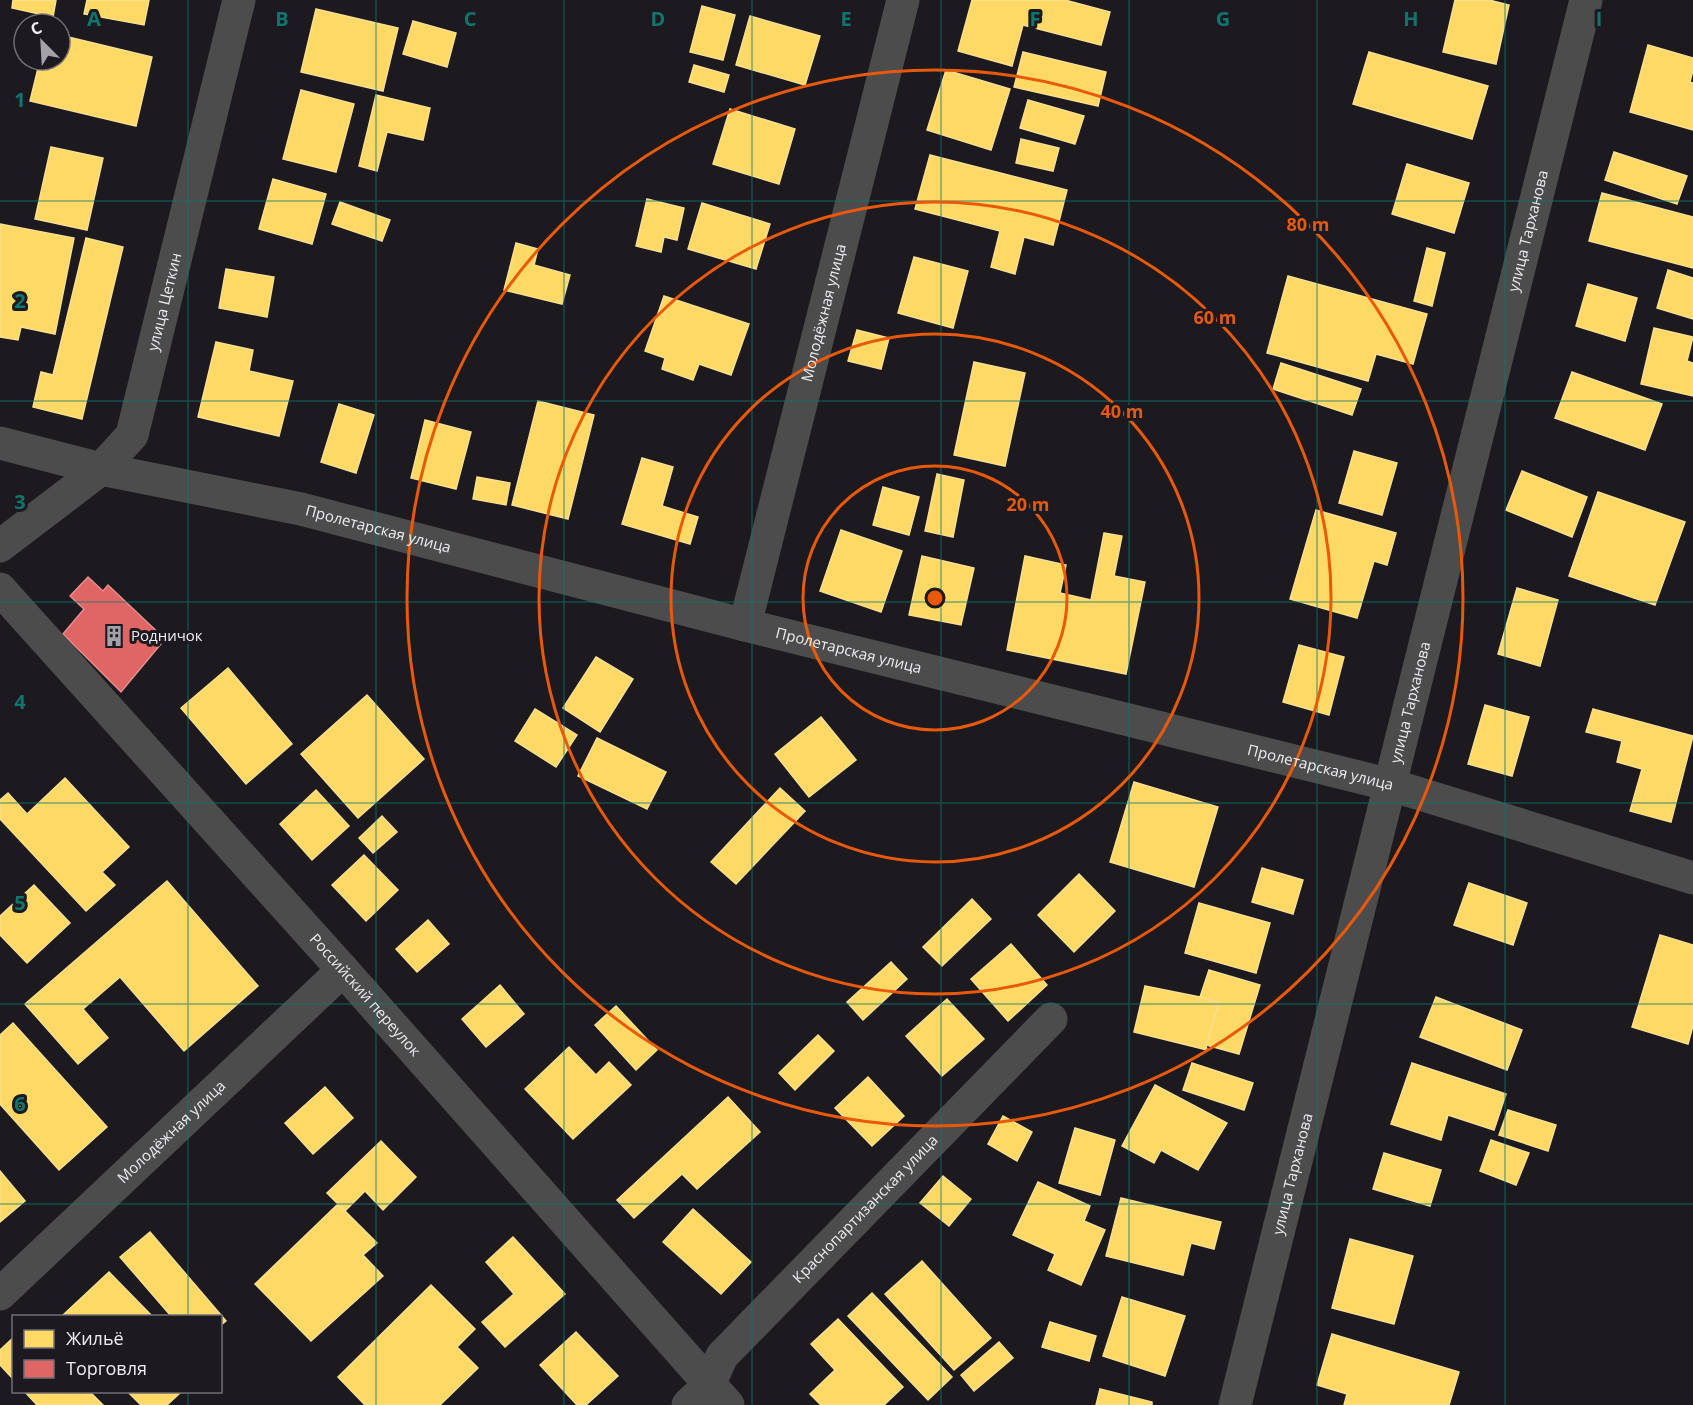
<svg xmlns="http://www.w3.org/2000/svg" width="1693" height="1405" viewBox="0 0 1693 1405" font-family="'Open Sans',sans-serif">
	<style>
		.homes { fill: #ffd966; stroke: #fadf90; stroke-width: 1.5 }
		.shops { fill: #e06666; stroke: #e48e90; stroke-width: 1.5 }
		.lines { fill: none; stroke-linecap: round; stroke-linejoin: round }
		.minor { stroke: #4c4c4c; stroke-width: 33 }
		.grid { fill: none; stroke: #0f766e; stroke-width: 1.5; stroke-opacity: 0.55 }
		.ring { fill: none; stroke: #e8590c; stroke-width: 3 }
		.labels { text-anchor: middle; stroke-width: 6; stroke-linejoin: round; paint-order: stroke }
		.street-label { font-size: 15px; fill: #eeecf1; stroke: #1c1920 }
		.poi-label { font-size: 15px; fill: #eeecf1; stroke: #1c1920; text-anchor: start }
		.grid-label { font-size: 20px; text-anchor: middle; font-weight: bold; fill: #0f766e; stroke: #1c1920; stroke-width: 6; stroke-linejoin: round; paint-order: stroke }
		.centre { fill: #e8590c; stroke: #1c1920; stroke-width: 3 }
		.ring-label { font-size: 18px; text-anchor: middle; font-weight: bold; fill: #e8590c; stroke: #1c1920; stroke-width: 6; stroke-linejoin: round; paint-order: stroke }
	</style>
	<rect width="100%" height="100%" fill="#1c1a1f"/>
	<!-- homes -->
	<g class="homes">
		<polygon points="13,0 56,0 53,17 12,8"/>
		<polygon points="87,0 149,0 144,25 84,14"/>
		<polygon points="972,0 1065,0 1110,12 1101,45 1023,25 1012,66 958,51"/>
		<polygon points="1455,0 1489,0 1509,5 1496,64 1443,52"/>
		<polygon points="702,6 735,15 723,60 690,52"/>
		<polygon points="316,9 398,28 383,91 301,72"/>
		<polygon points="750,16 820,36 805,85 736,65"/>
		<polygon points="413,21 456,33 447,67 403,54"/>
		<polygon points="60,35 152,57 136,126 30,101 40,60 60,60"/>
		<polygon points="1648,45 1693,58 1693,70 1690,82 1693,83 1693,130 1630,112"/>
		<polygon points="1023,52 1106,72 1098,106 1014,87"/>
		<polygon points="1369,52 1488,86 1472,139 1353,104"/>
		<polygon points="694,65 729,75 724,92 689,82"/>
		<polygon points="946,70 1010,89 991,150 927,130"/>
		<polygon points="301,90 354,104 336,172 283,159"/>
		<polygon points="376,95 430,108 423,140 387,132 377,171 359,166"/>
		<polygon points="1028,100 1084,116 1075,144 1020,128"/>
		<polygon points="730,109 795,129 779,184 713,164"/>
		<polygon points="1021,139 1059,148 1053,171 1016,163"/>
		<polygon points="51,147 103,158 87,230 35,219"/>
		<polygon points="1614,152 1687,176 1677,204 1605,180"/>
		<polygon points="930,155 1067,190 1053,245 1024,237 1015,274 991,267 1000,231 915,209"/>
		<polygon points="1407,164 1469,183 1454,233 1392,214"/>
		<polygon points="273,179 326,194 312,244 259,229"/>
		<polygon points="1602,193 1693,217 1693,268 1589,241"/>
		<polygon points="647,199 684,208 677,240 664,237 661,252 636,246"/>
		<polygon points="340,202 390,220 382,241 332,224"/>
		<polygon points="702,203 770,224 756,269 688,249"/>
		<polygon points="0,224 74,238 55,334 21,327 18,340 0,337"/>
		<polygon points="86,238 123,247 82,419 33,407 41,372 53,375"/>
		<polygon points="516,243 538,249 534,265 570,275 562,304 504,290"/>
		<polygon points="1427,248 1445,253 1432,306 1414,301"/>
		<polygon points="914,257 968,271 953,328 898,313"/>
		<polygon points="226,269 274,277 267,317 219,308"/>
		<polygon points="1668,270 1693,278 1693,319 1657,308"/>
		<polygon points="1288,276 1427,314 1413,364 1376,354 1368,381 1267,353"/>
		<polygon points="1588,284 1637,298 1625,341 1576,326"/>
		<polygon points="664,296 749,324 731,375 699,364 693,380 662,369 665,358 645,351"/>
		<polygon points="1654,328 1693,337 1687,361 1693,363 1693,396 1641,384"/>
		<polygon points="857,330 889,338 881,369 848,361"/>
		<polygon points="216,342 253,350 249,371 293,381 279,436 198,417"/>
		<polygon points="974,362 1025,373 1005,466 954,455"/>
		<polygon points="1281,363 1361,389 1352,415 1273,389"/>
		<polygon points="1572,372 1662,404 1645,450 1555,418"/>
		<polygon points="538,401 594,415 568,519 512,505"/>
		<polygon points="339,404 374,415 356,473 321,462"/>
		<polygon points="425,420 471,432 456,489 411,478"/>
		<polygon points="1354,451 1397,463 1382,515 1339,503"/>
		<polygon points="642,458 673,467 662,506 698,517 690,544 622,524"/>
		<polygon points="1522,471 1587,497 1572,537 1506,510"/>
		<polygon points="937,474 964,480 953,537 925,531"/>
		<polygon points="477,477 510,483 506,505 473,499"/>
		<polygon points="883,487 919,497 909,535 873,525"/>
		<polygon points="1598,492 1685,522 1655,605 1569,576"/>
		<polygon points="1316,510 1396,533 1387,565 1374,561 1357,618 1290,599"/>
		<polygon points="841,530 902,551 881,612 820,591"/>
		<polygon points="1104,533 1122,536 1114,576 1145,582 1126,674 1007,650 1025,556 1066,565 1060,593 1091,600"/>
		<polygon points="922,556 974,568 961,625 909,615"/>
		<polygon points="1517,588 1558,600 1540,666 1498,654"/>
		<polygon points="1299,645 1344,657 1329,715 1283,702"/>
		<polygon points="596,657 633,679 600,732 563,708"/>
		<polygon points="228,668 292,744 246,784 181,708"/>
		<polygon points="367,695 424,759 358,818 301,754"/>
		<polygon points="1485,705 1529,717 1512,776 1468,764"/>
		<polygon points="535,709 577,735 556,767 515,741"/>
		<polygon points="1593,709 1693,736 1671,822 1630,811 1642,769 1617,762 1622,741 1586,732"/>
		<polygon points="821,717 856,760 809,797 775,754"/>
		<polygon points="597,738 666,772 647,809 578,776"/>
		<polygon points="65,778 129,847 102,872 115,885 86,911 0,819 0,800 8,793 27,814"/>
		<polygon points="1134,782 1218,807 1194,887 1110,862"/>
		<polygon points="780,788 805,811 736,884 711,862"/>
		<polygon points="316,790 349,826 312,860 280,824"/>
		<polygon points="382,816 397,832 373,853 359,838"/>
		<polygon points="364,855 398,890 366,921 332,885"/>
		<polygon points="1262,868 1303,880 1293,914 1252,902"/>
		<polygon points="1079,874 1115,911 1074,952 1038,915"/>
		<polygon points="167,881 258,986 184,1051 120,977 83,1009 108,1038 78,1064 25,1004"/>
		<polygon points="1469,883 1527,903 1513,945 1454,925"/>
		<polygon points="34,885 70,923 27,963 0,935 0,916"/>
		<polygon points="972,899 991,919 942,966 923,947"/>
		<polygon points="1199,903 1270,923 1256,973 1185,953"/>
		<polygon points="428,920 449,944 417,972 396,949"/>
		<polygon points="1660,935 1693,945 1693,1026 1688,1044 1632,1027"/>
		<polygon points="1011,944 1047,985 1008,1021 971,979"/>
		<polygon points="891,962 907,979 863,1020 847,1002"/>
		<polygon points="1209,970 1260,985 1239,1054 1206,1045 1219,1003 1200,997"/>
		<polygon points="500,985 524,1014 486,1047 462,1019"/>
		<polygon points="1145,986 1200,997 1219,1003 1206,1045 1207,1050 1134,1032"/>
		<polygon points="1436,997 1522,1030 1507,1070 1420,1037"/>
		<polygon points="947,999 984,1039 942,1076 906,1036"/>
		<polygon points="616,1006 657,1050 636,1070 595,1025"/>
		<polygon points="13,1023 107,1127 59,1170 0,1104 0,1035"/>
		<polygon points="818,1035 834,1051 795,1090 779,1073"/>
		<polygon points="569,1047 596,1075 609,1062 631,1085 573,1139 525,1089"/>
		<polygon points="1192,1063 1253,1083 1244,1110 1183,1090"/>
		<polygon points="1412,1063 1506,1094 1494,1130 1448,1115 1441,1140 1391,1124"/>
		<polygon points="868,1077 904,1116 872,1146 835,1108"/>
		<polygon points="1155,1085 1227,1123 1198,1170 1161,1150 1154,1163 1122,1146"/>
		<polygon points="325,1087 353,1118 313,1154 285,1123"/>
		<polygon points="728,1097 760,1132 697,1189 682,1174 634,1218 617,1200"/>
		<polygon points="1508,1110 1556,1125 1548,1151 1499,1135"/>
		<polygon points="1003,1116 1032,1132 1017,1161 988,1144"/>
		<polygon points="1075,1128 1115,1140 1100,1195 1059,1183"/>
		<polygon points="1491,1140 1529,1153 1516,1185 1480,1171"/>
		<polygon points="381,1141 416,1177 383,1210 365,1191 345,1211 327,1193"/>
		<polygon points="1384,1153 1441,1170 1430,1206 1373,1189"/>
		<polygon points="0,1171 25,1201 0,1222"/>
		<polygon points="943,1176 971,1199 949,1226 920,1203"/>
		<polygon points="1038,1182 1090,1206 1084,1221 1105,1230 1081,1285 1048,1270 1055,1254 1013,1235"/>
		<polygon points="1121,1198 1221,1222 1214,1249 1191,1243 1183,1275 1106,1256"/>
		<polygon points="338,1204 377,1243 363,1255 383,1276 311,1341 255,1284"/>
		<polygon points="693,1209 751,1262 721,1294 663,1242"/>
		<polygon points="150,1232 226,1321 220,1326 220,1316 171,1316 120,1257"/>
		<polygon points="513,1237 565,1294 505,1347 482,1322 514,1294 486,1262"/>
		<polygon points="1350,1239 1413,1256 1394,1324 1332,1308"/>
		<polygon points="922,1261 991,1338 954,1370 885,1294"/>
		<polygon points="109,1272 152,1316 62,1316"/>
		<polygon points="431,1285 475,1329 457,1347 478,1368 440,1405 365,1405 338,1377"/>
		<polygon points="872,1293 952,1377 928,1400 848,1316"/>
		<polygon points="1122,1297 1185,1316 1165,1376 1103,1356"/>
		<polygon points="838,1319 903,1387 884,1405 821,1405 810,1394 835,1370 811,1344"/>
		<polygon points="1050,1322 1096,1336 1089,1361 1042,1347"/>
		<polygon points="576,1332 618,1376 586,1405 577,1405 540,1365"/>
		<polygon points="1332,1334 1459,1372 1449,1405 1344,1405 1347,1394 1317,1385"/>
		<polygon points="14,1337 14,1380 0,1365 0,1350"/>
		<polygon points="999,1342 1013,1358 974,1391 961,1375"/>
		<polygon points="1100,1389 1152,1402 1152,1405 1096,1405"/>
		<polygon points="25,1392 90,1392 103,1405 37,1405"/>
		<polygon points="128,1392 181,1392 167,1405 141,1405"/>
	</g>
	<!-- shops -->
	<polygon class="shops" points="88,577 103,591 108,585 165,639 121,692 63,634 84,609 70,596"/>
	<g class="lines">
		<!-- minor -->
		<g class="minor">
			<path id="s1" d="M 0,443 L 101,469 L 301,509 L 745,625 L 1391,785 L 1693,878"/>
			<path id="s2" d="M 0,546 L 101,469 L 132,435 L 239,0"/>
			<path id="s3" d="M 0,589 L 343,970 L 728,1405"/>
			<path id="s4" d="M 745,625 L 903,0"/>
			<path id="s5" d="M 0,1294 L 343,970"/>
			<path id="s6" d="M 688,1405 L 709,1385 L 722,1356 L 1051,1019"/>
			<path id="s7" d="M 1235,1405 L 1586,0"/>
		</g>
	</g>
	<!-- grid -->
	<path class="grid" d="M 188,0 L 188,1316M 376,0 L 376,1405M 564,0 L 564,1405M 752,0 L 752,1405M 941,0 L 941,1405M 1129,0 L 1129,1405M 1317,0 L 1317,1405M 1505,0 L 1505,1405M 0,201 L 1693,201M 0,401 L 1693,401M 0,602 L 1693,602M 0,803 L 1693,803M 0,1004 L 1693,1004M 0,1204 L 1693,1204M 188,1392 L 188,1405"/>
	<!-- distance rings -->
	<g class="ring">
		<circle cx="935" cy="598" r="132"/>
		<circle cx="935" cy="598" r="264"/>
		<circle cx="935" cy="598" r="396"/>
		<circle cx="935" cy="598" r="528"/>
	</g>
	<!-- icons -->
	<defs>
		<symbol id="building-bare" viewBox="-9 -9 18 18"><path d="M-4-6H4V6H1V3H-1V6H-4ZM-2.5-4.3h1.7v1.8h-1.7ZM.8-4.3h1.7v1.8H.8ZM-2.5-1h1.7V.8h-1.7ZM.8-1h1.7V.8H.8Z" fill="#a4a2a8" stroke="#1c1920" stroke-width="2.5" paint-order="stroke"/></symbol>
	</defs>
	<g fill-rule="evenodd">
		<use href="#building-bare" x="99" y="621" width="30" height="30"/>
	</g>
	<g class="labels">
		<!-- street labels -->
		<g class="street-label">
			<text dy="5" stroke="none"><textPath href="#s7" startOffset="1210">улица Тарханова</textPath></text>
			<text dy="5" stroke="none"><textPath href="#s2" startOffset="310">улица Цеткин</textPath></text>
			<text dy="5" stroke="none"><textPath href="#s4" startOffset="322">Молодёжная улица</textPath></text>
			<text dy="5" stroke="none"><textPath href="#s1" startOffset="388">Пролетарская улица</textPath></text>
			<text dy="5" stroke="none"><textPath href="#s1" startOffset="874">Пролетарская улица</textPath></text>
			<text dy="5" stroke="none"><textPath href="#s7" startOffset="724">улица Тарханова</textPath></text>
			<text dy="5" stroke="none"><textPath href="#s1" startOffset="1360">Пролетарская улица</textPath></text>
			<text dy="5" stroke="none"><textPath href="#s3" startOffset="546">Российский переулок</textPath></text>
			<text dy="5" stroke="none"><textPath href="#s5" startOffset="236">Молодёжная улица</textPath></text>
			<text dy="5" stroke="none"><textPath href="#s7" startOffset="238">улица Тарханова</textPath></text>
			<text dy="5" stroke="none"><textPath href="#s6" startOffset="266">Краснопартизанская улица</textPath></text>
		</g>
		<!-- poi labels -->
		<g class="poi-label">
			<text x="131" y="641">Родничок</text>
		</g>
	</g>
	<g class="grid-label">
		<text x="94" y="26">A</text>
		<text x="282" y="26">B</text>
		<text x="470" y="26">C</text>
		<text x="658" y="26">D</text>
		<text x="846" y="26">E</text>
		<text x="1035" y="26">F</text>
		<text x="1223" y="26">G</text>
		<text x="1411" y="26">H</text>
		<text x="1599" y="26">I</text>
		<text x="20" y="107">1</text>
		<text x="20" y="308">2</text>
		<text x="20" y="509">3</text>
		<text x="20" y="709">4</text>
		<text x="20" y="910">5</text>
		<text x="20" y="1111">6</text>
	</g>
	<circle cx="935" cy="598" r="9" class="centre"/>
	<g class="ring-label">
		<text x="1308" y="231">80 m</text>
		<text x="1215" y="324">60 m</text>
		<text x="1122" y="418">40 m</text>
		<text x="1028" y="511">20 m</text>
	</g>
	<!-- legend -->
	<rect x="12" y="1315" width="210" height="78" fill="#1c1920" stroke="#706d74" stroke-width="1.5"/>
	<rect x="24" y="1330" width="30" height="18" fill="#ffd966" stroke="#706d74" stroke-width="1.5"/>
	<text x="66" y="1345" font-size="18" fill="#eeecf1">Жильё</text>
	<rect x="24" y="1360" width="30" height="18" fill="#e06666" stroke="#706d74" stroke-width="1.5"/>
	<text x="66" y="1375" font-size="18" fill="#eeecf1">Торговля</text>
	<!-- north arrow -->
	<g transform="translate(42 42) rotate(336)"><circle r="28" fill="#1c1920" stroke="#706d74" stroke-width="1.5"/>
	<path d="M0-4.5L10 22L0 15L-10 22Z" fill="#a4a2a8"/>
	<text y="-9" font-size="16" font-weight="bold" text-anchor="middle" fill="#eeecf1">С</text>
	</g>
</svg>
